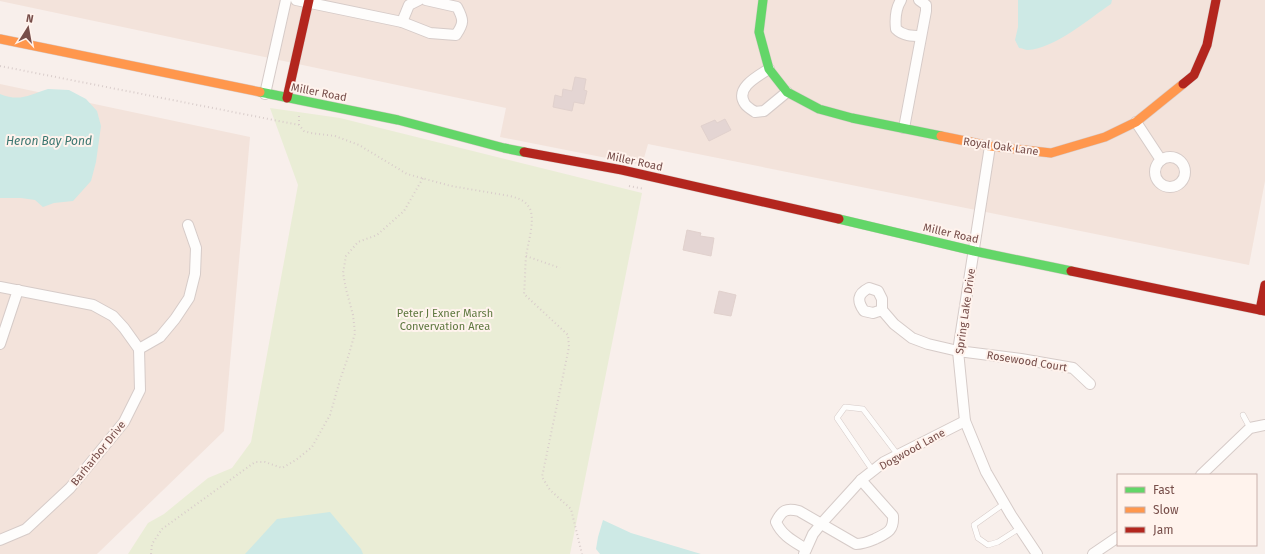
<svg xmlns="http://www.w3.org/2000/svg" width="1265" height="554" viewBox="0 0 1265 554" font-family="'Fira Sans',sans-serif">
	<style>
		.residential { fill: #f3e3db }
		.green { fill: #eaedd6 }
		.water { fill: #cde9e5 }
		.building { fill: #e4d5d3; stroke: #e1d1cd }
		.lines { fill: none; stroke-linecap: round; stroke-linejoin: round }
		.lane-casing { stroke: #d6cbc8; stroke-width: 6 }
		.street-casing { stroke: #d6cbc8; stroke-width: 12 }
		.fast-casing { stroke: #d9ccc9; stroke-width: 10 }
		.slow-casing { stroke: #d9ccc9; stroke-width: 10 }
		.jam-casing { stroke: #d9ccc9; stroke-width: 10 }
		.path { stroke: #d9cdcb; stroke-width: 2; stroke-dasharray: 1 3; stroke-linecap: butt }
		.lane { stroke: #fefdfc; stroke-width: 5 }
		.street { stroke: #fefdfc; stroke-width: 10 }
		.fast { stroke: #63d668; stroke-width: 9 }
		.slow { stroke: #ff974d; stroke-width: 9 }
		.jam { stroke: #b3261e; stroke-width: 9 }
		.labels { text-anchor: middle; stroke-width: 4; stroke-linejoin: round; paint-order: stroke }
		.street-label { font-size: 11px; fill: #774e4a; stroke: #fff3ed }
		.park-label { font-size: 11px; fill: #5e783f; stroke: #fff3ed }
		.water-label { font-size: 12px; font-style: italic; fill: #3a7670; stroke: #fff3ed }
	</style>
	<rect width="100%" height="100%" fill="#f8efeb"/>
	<!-- residential -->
	<g class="residential">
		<polygon points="0,0 1265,0 1265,181 1249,265 648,144 642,165 500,137 506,108 0,1"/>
		<polygon points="0,84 250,137 224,431 97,554 0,554"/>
	</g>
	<!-- green -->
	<polygon class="green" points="270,108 340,118 642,193 570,554 128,554 148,523 164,514 208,478 232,468 251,442 298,185"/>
	<!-- water -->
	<g class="water">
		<path d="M 1018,0 L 1112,0 L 1111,4 C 1090,18 1054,49 1028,50 C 1025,50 1022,48 1019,48 L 1015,40 L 1018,27 Z"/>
		<path d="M 48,89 L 69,90 L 86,99 L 97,111 L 101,126 L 96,162 L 91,181 L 73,201 L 54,203 L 43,207 L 35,200 L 21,198 L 0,198 L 0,94 C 20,102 29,95 48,89 Z"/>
		<polygon points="330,512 361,549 363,554 245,554 277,519"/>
		<polygon points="603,520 631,533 701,554 600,554 596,549 598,537"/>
	</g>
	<!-- building -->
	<g class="building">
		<polygon points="575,77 586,79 584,90 587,91 584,104 574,102 572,111 553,107 555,95 562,97 563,89 572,91"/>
		<polygon points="725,119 731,130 709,141 701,126 715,120 717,123"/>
		<polygon points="687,230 701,233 700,236 714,238 711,256 683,250"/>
		<polygon points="719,291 736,295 731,316 714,313"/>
	</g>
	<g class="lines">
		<defs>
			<g id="lane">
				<polyline points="1243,415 1250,428"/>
				<polyline points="873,471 837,418 845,407 863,409 898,455"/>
				<polyline points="1005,503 974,525 978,538 988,545 998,542 1020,528"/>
			</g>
			<g id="street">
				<path d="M 296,0 L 402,22 L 430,33 L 456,35 C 464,23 464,20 457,7 L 426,0"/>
				<path d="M 901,0 C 896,8 895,20 896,29 C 903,36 912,36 921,36"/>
				<polyline points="402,22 409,5 419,0"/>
				<path d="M 769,69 C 758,76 734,88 745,104 C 747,107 752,110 755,112 L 764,111 L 787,92"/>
				<polyline points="265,94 286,0"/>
				<polyline points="1136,122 1161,160"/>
				<polyline points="904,128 926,11 926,5 919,0"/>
				<polyline points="990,146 958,351 965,421 986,472 1011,515 1037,554"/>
				<circle cx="1170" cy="172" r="15"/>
				<polyline points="0,287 93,305 113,316 124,328 139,349 140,390 124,422 70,488 26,529 0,540"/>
				<path d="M 882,310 L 873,313 L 864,311 C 857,301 857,294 869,288 L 878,291 L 882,299 L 882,310 L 894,324 L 912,338 L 928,344 L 958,351 L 1021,359 L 1073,368 L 1090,384"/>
				<polyline points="0,344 18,290"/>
				<polyline points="139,349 160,337 175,319 189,298 195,274 196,248 188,225"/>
				<polyline points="1201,475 1250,428 1265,425"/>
				<path d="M 806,549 C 795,542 782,536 776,522 C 782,510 786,508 799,511 L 856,544 C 863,544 868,542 875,539 C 887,533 894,531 893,516 L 861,480"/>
				<polyline points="804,554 813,534 821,524 861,480 884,462 965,421"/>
				<polyline points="1093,554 1118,537"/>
			</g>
			<g id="fast">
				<polyline points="763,0 759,32 769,69 787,92 819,109 852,118 941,136"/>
				<polyline points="260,92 398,120 504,148 524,152"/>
				<polyline points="839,219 974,251 1071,271"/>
			</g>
			<g id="slow">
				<polyline points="0,39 260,92"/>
				<polyline points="941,136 990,146 1051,153 1105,137 1136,122 1183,84"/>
			</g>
			<g id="jam">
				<polyline points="1183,84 1194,75 1207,45 1216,0"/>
				<polyline points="287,98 309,0"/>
				<polyline points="524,152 622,170 839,219"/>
				<polyline points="1071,271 1265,311"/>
				<polyline points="1260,310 1265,285"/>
			</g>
		</defs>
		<!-- lane casing -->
		<use href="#lane" class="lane-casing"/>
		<!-- street casing -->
		<use href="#street" class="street-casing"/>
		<!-- fast casing -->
		<use href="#fast" class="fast-casing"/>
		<!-- slow casing -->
		<use href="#slow" class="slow-casing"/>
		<!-- jam casing -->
		<use href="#jam" class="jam-casing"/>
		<!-- path -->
		<g class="path">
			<path d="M 0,66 L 299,125 L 304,131 L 311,133 L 335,136 L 359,145 L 407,174 L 451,186 L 510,196 C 518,198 524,200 529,207 C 536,218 528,243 526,256 C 525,269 525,282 524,294 L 568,335 L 569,347 L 542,477 L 550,490 L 571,509 L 582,554"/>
			<polyline points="299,125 299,113"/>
			<polyline points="629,186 644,189"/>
			<polyline points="526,256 560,268"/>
			<polyline points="151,554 152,544 162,529 255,462 265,462 282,468 296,460 312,447 330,415 340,380 349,354 355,333 353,315 346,289 343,273 346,256 358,242 377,235 404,211 423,178"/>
		</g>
		<!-- lane -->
		<use href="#lane" class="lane"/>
		<!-- street -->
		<use href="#street" class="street"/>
		<!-- fast -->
		<use href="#fast" class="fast"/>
		<!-- slow -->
		<use href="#slow" class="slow"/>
		<!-- jam -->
		<use href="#jam" class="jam"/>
	</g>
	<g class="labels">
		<!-- street labels -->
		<g class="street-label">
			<text transform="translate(319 92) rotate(11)" y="4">Miller Road</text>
			<text transform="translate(1001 146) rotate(8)" y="4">Royal Oak Lane</text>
			<text transform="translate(635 161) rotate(12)" y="4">Miller Road</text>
			<text transform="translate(951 233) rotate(13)" y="4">Miller Road</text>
			<text transform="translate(965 311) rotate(-82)" y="4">Spring Lake Drive</text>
			<text transform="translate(1027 361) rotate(9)" y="4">Rosewood Court</text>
			<text transform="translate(912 449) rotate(-29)" y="4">Dogwood Lane</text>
			<text transform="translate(98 453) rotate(-51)" y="4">Barharbor Drive</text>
		</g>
		<!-- park labels -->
		<g class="park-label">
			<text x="445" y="317">Peter J Exner Marsh<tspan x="445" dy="13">Convervation Area</tspan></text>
		</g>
		<!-- water labels -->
		<g class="water-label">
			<text x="49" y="145">Heron Bay Pond</text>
		</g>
	</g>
	<!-- legend -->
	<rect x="1117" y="474" width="140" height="72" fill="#fff3ed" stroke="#c9b1ac"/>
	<rect x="1125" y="487" width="20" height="6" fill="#63d668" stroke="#c9b1ac"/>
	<text x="1153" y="494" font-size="12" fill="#774e4a">Fast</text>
	<rect x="1125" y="507" width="20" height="6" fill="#ff974d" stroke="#c9b1ac"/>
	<text x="1153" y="514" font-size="12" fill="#774e4a">Slow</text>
	<rect x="1125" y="527" width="20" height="6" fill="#b3261e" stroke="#c9b1ac"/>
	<text x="1153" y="534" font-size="12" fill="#774e4a">Jam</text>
	<!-- north arrow -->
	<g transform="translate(28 28) rotate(11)" stroke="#fff3ed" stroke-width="3" paint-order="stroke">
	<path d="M0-3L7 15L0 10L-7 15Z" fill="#774e4a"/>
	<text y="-6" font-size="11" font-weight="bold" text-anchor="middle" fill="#774e4a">N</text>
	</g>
</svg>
